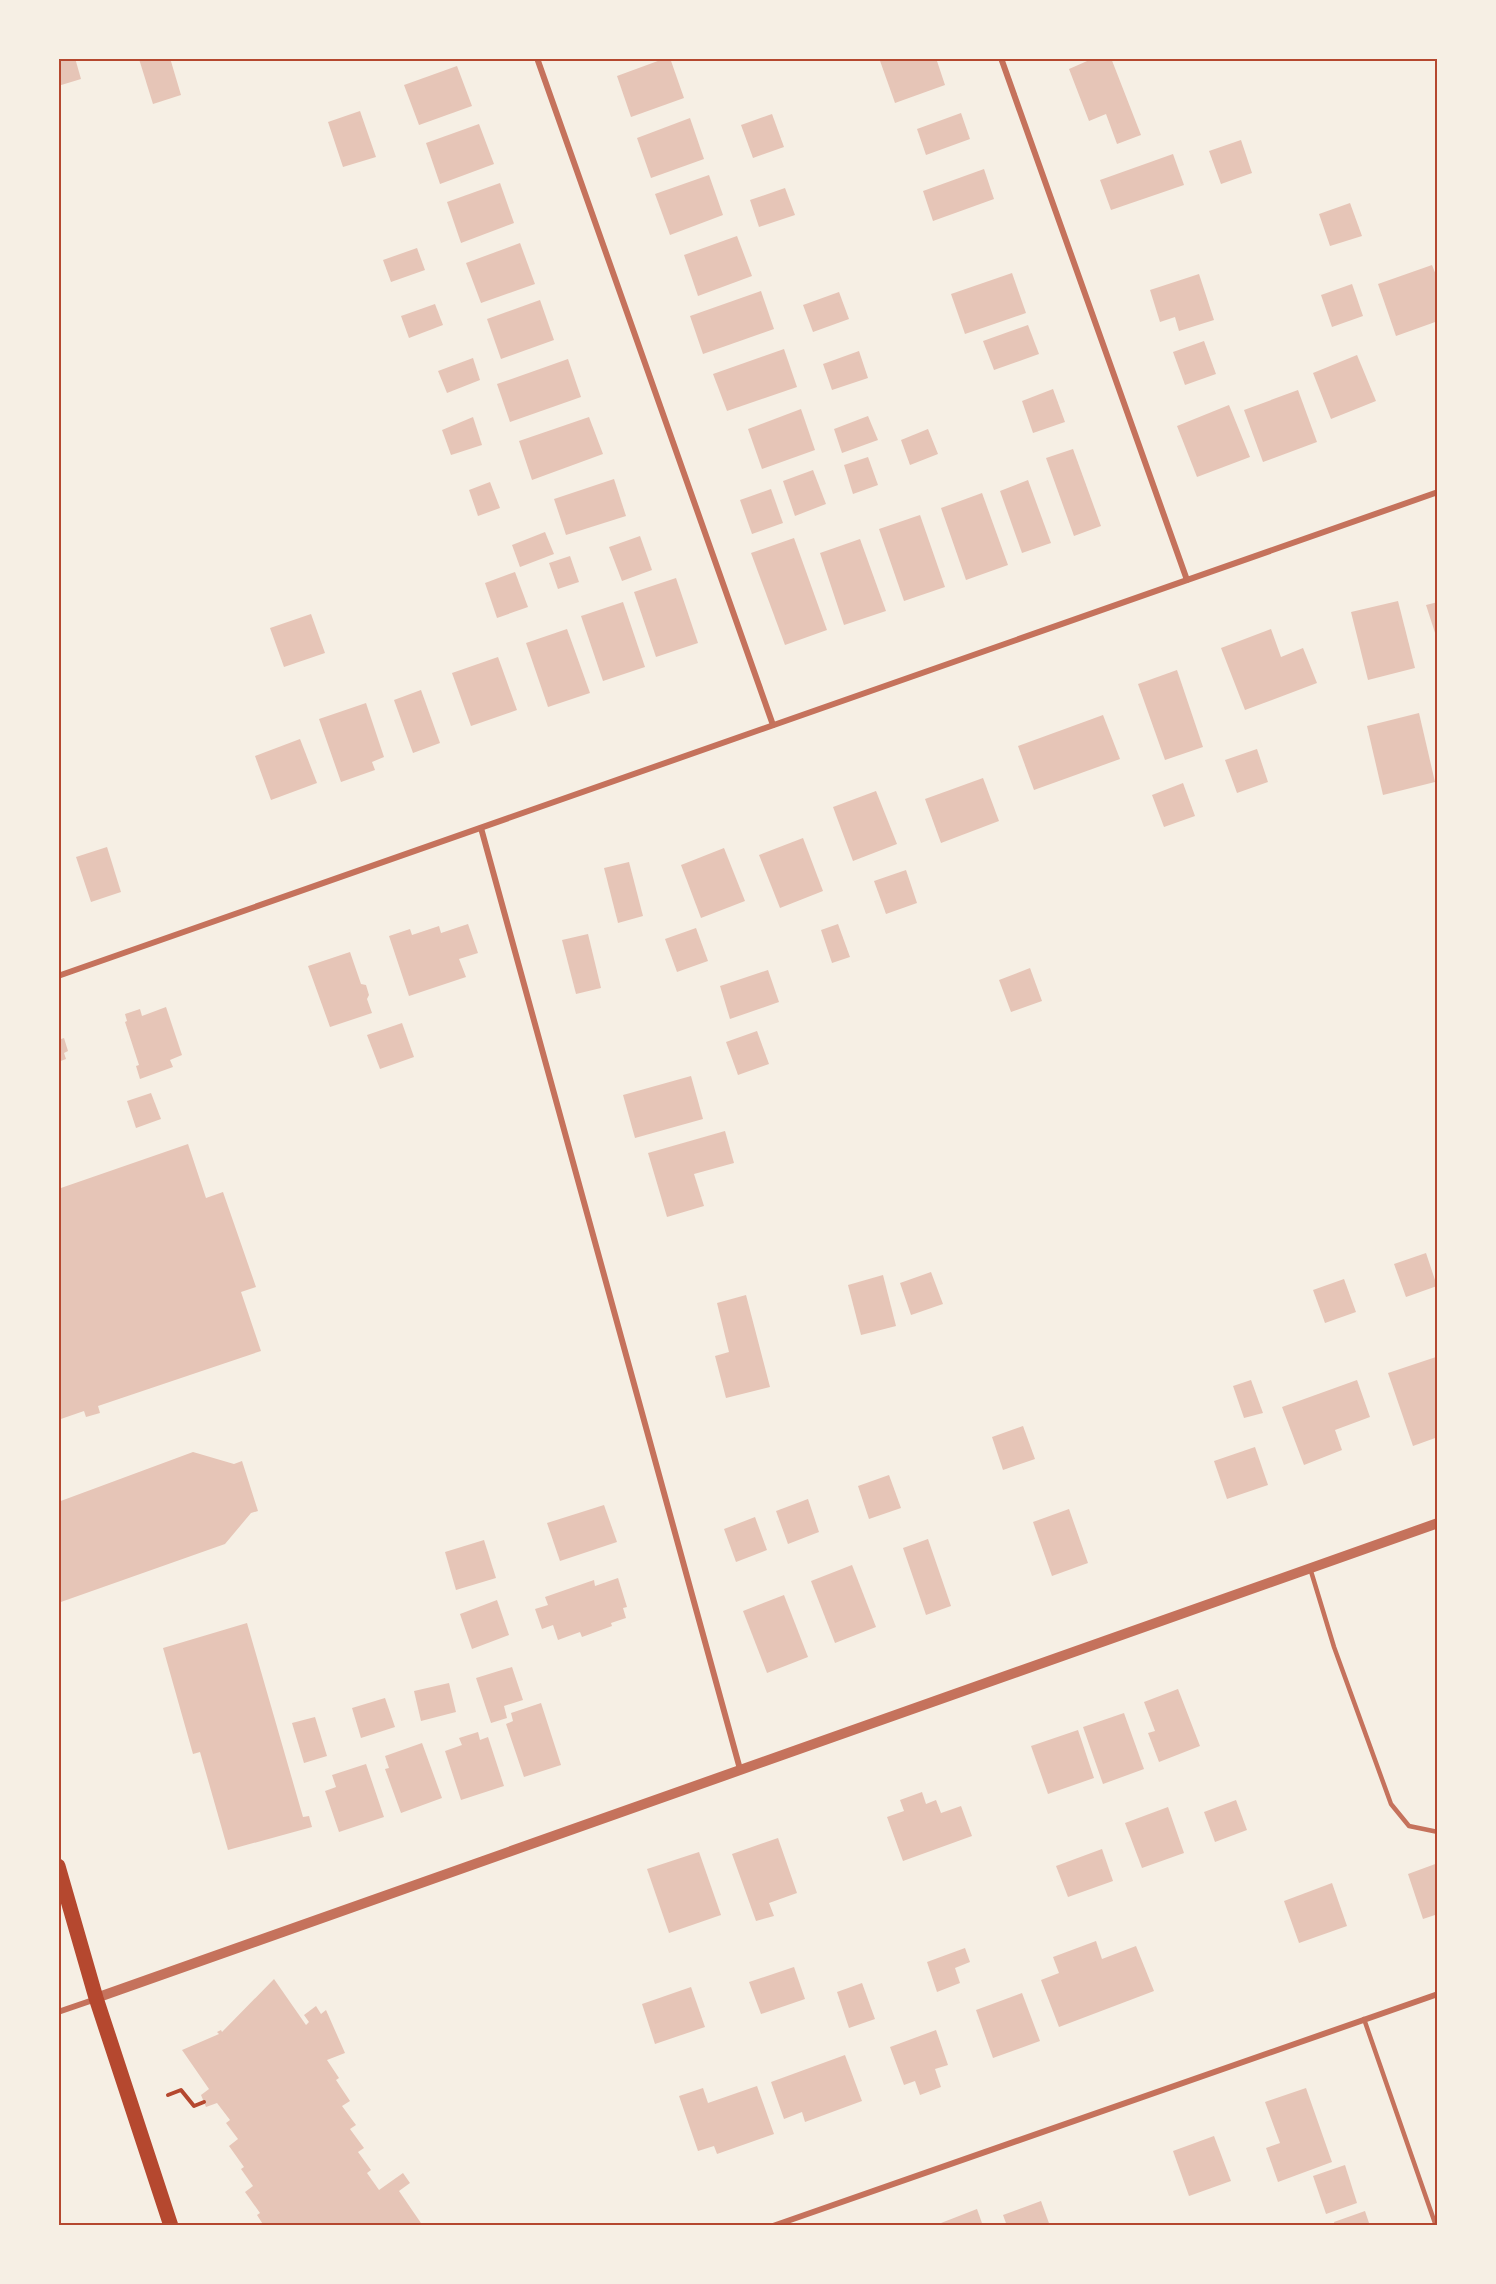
<svg xmlns="http://www.w3.org/2000/svg" width="1496" height="2284" viewBox="0 0 1496 2284" font-family="Ubuntu,sans-serif">
	<style>
		.building { fill: #e6c5b7 }
		.lines { fill: none; stroke-linecap: round; stroke-linejoin: round }
		.path { stroke: #b5482f; stroke-width: 4 }
		.service { stroke: #c5725c; stroke-width: 4.5 }
		.minor { stroke: #c5725c; stroke-width: 6 }
		.tertiary { stroke: #c5725c; stroke-width: 10 }
		.primary { stroke: #b5482f; stroke-width: 15 }
		.neatline { fill: none; stroke: #b5482f; stroke-width: 2 }
	</style>
	<rect width="100%" height="100%" fill="#f6efe4"/>
	<!-- building -->
	<g class="building">
		<polygon points="58,58 75,58 81,79 58,86"/>
		<polygon points="170,58 181,95 153,104 139,59"/>
		<polygon points="666,58 670,58 684,98 631,117 617,76"/>
		<polygon points="879,58 936,58 945,85 895,103"/>
		<polygon points="1094,58 1111,58 1141,135 1117,144 1106,114 1089,121 1069,69"/>
		<polygon points="457,66 472,106 419,125 404,85"/>
		<polygon points="360,111 376,157 343,167 328,122"/>
		<polygon points="961,113 970,139 926,155 917,129"/>
		<polygon points="772,114 784,147 753,158 741,125"/>
		<polygon points="690,118 704,159 651,178 637,138"/>
		<polygon points="479,124 494,164 440,184 426,143"/>
		<polygon points="1241,140 1252,173 1221,184 1209,151"/>
		<polygon points="1173,154 1184,185 1111,210 1100,180"/>
		<polygon points="984,169 994,199 933,221 923,191"/>
		<polygon points="709,175 723,215 670,235 655,194"/>
		<polygon points="500,183 514,223 461,243 447,202"/>
		<polygon points="785,188 795,215 759,227 750,200"/>
		<polygon points="1350,203 1362,236 1330,246 1319,214"/>
		<polygon points="737,236 752,276 698,296 684,255"/>
		<polygon points="520,243 535,284 481,303 466,263"/>
		<polygon points="417,248 425,270 391,282 383,260"/>
		<polygon points="1432,265 1438,280 1438,321 1396,336 1378,284"/>
		<polygon points="1012,273 1026,313 965,334 951,294"/>
		<polygon points="1199,274 1214,320 1179,331 1175,317 1160,322 1150,290"/>
		<polygon points="1352,284 1363,316 1332,327 1321,295"/>
		<polygon points="761,291 774,329 703,354 690,316"/>
		<polygon points="839,292 849,319 813,332 803,305"/>
		<polygon points="540,300 554,340 501,359 487,319"/>
		<polygon points="435,304 443,325 409,338 401,316"/>
		<polygon points="1028,325 1039,354 994,370 983,341"/>
		<polygon points="1204,341 1216,374 1185,385 1173,352"/>
		<polygon points="784,349 797,387 727,411 713,374"/>
		<polygon points="859,351 868,378 832,390 823,364"/>
		<polygon points="1357,355 1376,401 1331,419 1313,373"/>
		<polygon points="473,358 480,380 447,393 438,371"/>
		<polygon points="568,359 581,397 510,422 497,384"/>
		<polygon points="1053,389 1065,422 1033,433 1022,401"/>
		<polygon points="1298,390 1317,442 1263,462 1244,410"/>
		<polygon points="1229,405 1250,457 1197,477 1177,426"/>
		<polygon points="801,409 815,450 762,469 748,429"/>
		<polygon points="868,416 878,440 842,453 834,429"/>
		<polygon points="473,417 482,445 451,455 442,430"/>
		<polygon points="589,417 603,454 532,480 519,441"/>
		<polygon points="928,429 938,454 910,465 901,440"/>
		<polygon points="1073,449 1101,526 1074,536 1046,458"/>
		<polygon points="868,457 878,485 853,494 844,465"/>
		<polygon points="813,470 826,504 795,516 783,481"/>
		<polygon points="614,479 626,516 566,535 554,499"/>
		<polygon points="1028,480 1051,543 1022,553 1000,491"/>
		<polygon points="490,482 500,508 478,516 469,490"/>
		<polygon points="771,489 783,523 752,534 740,500"/>
		<polygon points="982,493 1008,565 966,580 941,508"/>
		<polygon points="920,515 945,587 904,601 879,529"/>
		<polygon points="545,532 554,554 520,567 512,545"/>
		<polygon points="640,536 652,570 622,581 609,547"/>
		<polygon points="794,538 827,630 785,645 751,553"/>
		<polygon points="860,539 886,611 844,625 820,553"/>
		<polygon points="570,556 579,582 558,589 549,563"/>
		<polygon points="515,572 528,607 497,618 485,583"/>
		<polygon points="676,578 698,643 656,657 634,592"/>
		<polygon points="1398,601 1415,668 1368,680 1351,612"/>
		<polygon points="623,602 645,667 603,681 581,616"/>
		<polygon points="1438,602 1438,639 1437,639 1426,605"/>
		<polygon points="311,614 325,653 284,667 270,628"/>
		<polygon points="567,629 590,693 548,707 526,643"/>
		<polygon points="1271,629 1281,657 1303,648 1317,683 1245,710 1221,648"/>
		<polygon points="498,657 517,710 471,726 452,673"/>
		<polygon points="1177,670 1203,747 1165,760 1138,684"/>
		<polygon points="421,690 440,743 413,753 394,700"/>
		<polygon points="366,703 384,757 372,762 375,770 341,782 319,719"/>
		<polygon points="1419,713 1435,782 1383,795 1367,726"/>
		<polygon points="1103,715 1120,759 1034,790 1018,746"/>
		<polygon points="300,739 317,783 271,800 255,756"/>
		<polygon points="1257,749 1268,782 1237,793 1225,760"/>
		<polygon points="983,778 999,821 941,843 925,799"/>
		<polygon points="1183,783 1195,816 1164,827 1152,795"/>
		<polygon points="876,791 897,844 853,861 833,807"/>
		<polygon points="803,838 823,891 780,908 759,855"/>
		<polygon points="107,847 121,892 91,902 76,857"/>
		<polygon points="724,848 745,901 701,918 681,865"/>
		<polygon points="629,862 643,916 618,923 604,868"/>
		<polygon points="906,870 917,903 886,914 874,881"/>
		<polygon points="468,924 478,953 459,959 466,977 409,996 389,936 410,929 412,935 439,926 441,933"/>
		<polygon points="838,924 850,957 832,963 821,930"/>
		<polygon points="696,928 708,961 677,972 665,939"/>
		<polygon points="588,934 601,988 576,994 562,940"/>
		<polygon points="350,952 361,984 366,985 369,995 367,999 372,1013 330,1027 308,966"/>
		<polygon points="1030,968 1042,1001 1011,1012 999,980"/>
		<polygon points="768,970 779,1002 730,1019 720,986"/>
		<polygon points="166,1007 182,1055 170,1060 173,1067 140,1079 136,1066 139,1065 125,1022 127,1021 125,1014 140,1009 142,1016"/>
		<polygon points="402,1023 414,1057 380,1069 367,1035"/>
		<polygon points="757,1031 769,1064 738,1075 726,1042"/>
		<polygon points="64,1038 68,1051 64,1053 66,1059 58,1062 58,1040"/>
		<polygon points="691,1076 703,1119 635,1138 623,1095"/>
		<polygon points="151,1093 161,1119 136,1128 127,1101"/>
		<polygon points="725,1131 734,1163 694,1174 704,1206 667,1217 648,1153"/>
		<polygon points="188,1144 206,1198 223,1192 256,1287 241,1292 261,1351 98,1406 100,1413 86,1417 84,1411 58,1420 58,1189"/>
		<polygon points="1426,1253 1437,1286 1406,1297 1394,1264"/>
		<polygon points="931,1272 943,1304 911,1315 900,1283"/>
		<polygon points="883,1275 896,1326 861,1335 848,1285"/>
		<polygon points="1344,1279 1356,1312 1325,1323 1313,1290"/>
		<polygon points="746,1295 770,1387 726,1398 715,1356 729,1352 717,1303"/>
		<polygon points="1436,1357 1438,1361 1438,1437 1413,1446 1388,1373"/>
		<polygon points="1251,1380 1263,1413 1244,1418 1233,1386"/>
		<polygon points="1357,1380 1370,1417 1335,1430 1342,1450 1304,1465 1282,1407"/>
		<polygon points="1023,1426 1035,1459 1003,1470 992,1437"/>
		<polygon points="1255,1447 1268,1485 1227,1499 1214,1461"/>
		<polygon points="193,1452 234,1464 242,1461 258,1511 251,1513 225,1544 58,1603 58,1502"/>
		<polygon points="889,1475 901,1508 869,1519 858,1486"/>
		<polygon points="808,1499 819,1532 788,1544 776,1511"/>
		<polygon points="604,1505 617,1542 560,1561 547,1523"/>
		<polygon points="1069,1509 1088,1563 1052,1576 1033,1522"/>
		<polygon points="755,1517 767,1550 736,1562 724,1529"/>
		<polygon points="928,1539 951,1606 926,1615 903,1548"/>
		<polygon points="484,1540 496,1578 456,1590 445,1552"/>
		<polygon points="852,1565 876,1627 835,1643 811,1581"/>
		<polygon points="618,1578 627,1607 623,1608 626,1618 611,1623 612,1626 582,1637 580,1632 558,1640 553,1625 542,1629 535,1609 548,1605 545,1597 594,1580 595,1586"/>
		<polygon points="784,1595 808,1657 767,1673 743,1611"/>
		<polygon points="497,1600 509,1635 472,1649 460,1614"/>
		<polygon points="247,1623 303,1817 309,1816 312,1827 228,1850 200,1752 193,1754 163,1648"/>
		<polygon points="512,1667 523,1700 504,1706 507,1718 491,1723 476,1678"/>
		<polygon points="449,1683 456,1712 421,1721 414,1691"/>
		<polygon points="1178,1689 1200,1746 1159,1762 1148,1733 1155,1731 1144,1702"/>
		<polygon points="385,1698 395,1727 361,1738 352,1708"/>
		<polygon points="541,1703 561,1765 524,1777 506,1724 513,1721 511,1713"/>
		<polygon points="1124,1713 1144,1769 1103,1784 1083,1727"/>
		<polygon points="315,1717 327,1756 304,1763 292,1723"/>
		<polygon points="1078,1730 1094,1778 1048,1794 1031,1746"/>
		<polygon points="478,1732 480,1740 488,1737 504,1786 461,1800 445,1751 462,1745 459,1738"/>
		<polygon points="422,1743 442,1798 401,1813 385,1769 389,1768 385,1756"/>
		<polygon points="366,1764 384,1817 339,1832 325,1791 336,1787 332,1775"/>
		<polygon points="922,1792 926,1804 936,1800 941,1813 961,1806 972,1836 903,1861 887,1817 904,1811 900,1800"/>
		<polygon points="1236,1800 1247,1830 1215,1842 1204,1812"/>
		<polygon points="1168,1807 1184,1853 1142,1868 1125,1823"/>
		<polygon points="778,1838 797,1893 769,1903 774,1916 756,1921 732,1854"/>
		<polygon points="1102,1849 1113,1881 1068,1897 1056,1866"/>
		<polygon points="699,1852 721,1915 669,1933 647,1869"/>
		<polygon points="1438,1863 1438,1914 1423,1919 1408,1874"/>
		<polygon points="1332,1883 1347,1926 1299,1943 1284,1901"/>
		<polygon points="1096,1941 1102,1959 1136,1946 1154,1991 1059,2027 1041,1980 1059,1973 1053,1957"/>
		<polygon points="965,1948 970,1962 955,1968 960,1983 937,1992 927,1962"/>
		<polygon points="794,1967 805,1999 761,2014 749,1982"/>
		<polygon points="274,1979 306,2025 309,2022 304,2015 316,2006 321,2014 326,2010 345,2053 327,2060 339,2078 336,2080 350,2101 342,2106 356,2125 350,2129 364,2148 358,2152 371,2170 367,2173 379,2190 403,2173 410,2183 399,2191 423,2226 264,2226 257,2215 260,2213 245,2192 253,2186 241,2169 244,2167 229,2146 238,2139 226,2123 230,2120 217,2103 206,2107 201,2095 209,2089 182,2050 219,2034 217,2032 221,2030 222,2032"/>
		<polygon points="862,1983 875,2019 849,2028 837,1992"/>
		<polygon points="691,1987 705,2027 655,2044 642,2004"/>
		<polygon points="1022,1993 1040,2041 993,2058 976,2010"/>
		<polygon points="936,2030 948,2065 935,2069 941,2087 920,2095 915,2081 904,2085 890,2047"/>
		<polygon points="845,2055 862,2101 805,2122 802,2112 784,2119 771,2082"/>
		<polygon points="757,2086 774,2134 717,2154 714,2146 698,2151 679,2096 703,2088 708,2103"/>
		<polygon points="1306,2088 1332,2162 1278,2182 1266,2148 1280,2143 1265,2102"/>
		<polygon points="1214,2136 1231,2181 1189,2196 1173,2151"/>
		<polygon points="1345,2165 1357,2203 1326,2214 1313,2176"/>
		<polygon points="1041,2201 1050,2226 1007,2226 1003,2215"/>
		<polygon points="977,2209 983,2226 942,2226 941,2223"/>
		<polygon points="1365,2211 1370,2226 1335,2226 1334,2222"/>
	</g>
	<g class="lines">
		<!-- path -->
		<polyline class="path" points="168,2095 181,2090 194,2106 204,2102"/>
		<!-- service -->
		<g class="service">
			<polyline points="1310,1568 1334,1647 1391,1804 1409,1826 1438,1832"/>
			<polyline points="1364,2019 1436,2226"/>
		</g>
		<!-- minor -->
		<g class="minor">
			<polyline points="537,58 773,725"/>
			<polyline points="1001,58 1187,580"/>
			<polyline points="481,828 740,1769"/>
			<polyline points="58,976 1438,492"/>
			<polyline points="58,2012 96,1999"/>
			<polyline points="773,2226 1438,1994"/>
		</g>
		<!-- tertiary -->
		<polyline class="tertiary" points="96,1998 1438,1523"/>
		<!-- primary -->
		<polyline class="primary" points="58,1866 96,1998 171,2226"/>
	</g>
	<!-- border -->
	<rect width="1496" height="2284" fill="none" stroke="#f6efe4" stroke-width="120"/>
	<rect x="60" y="60" width="1376" height="2164" class="neatline"/>
</svg>
